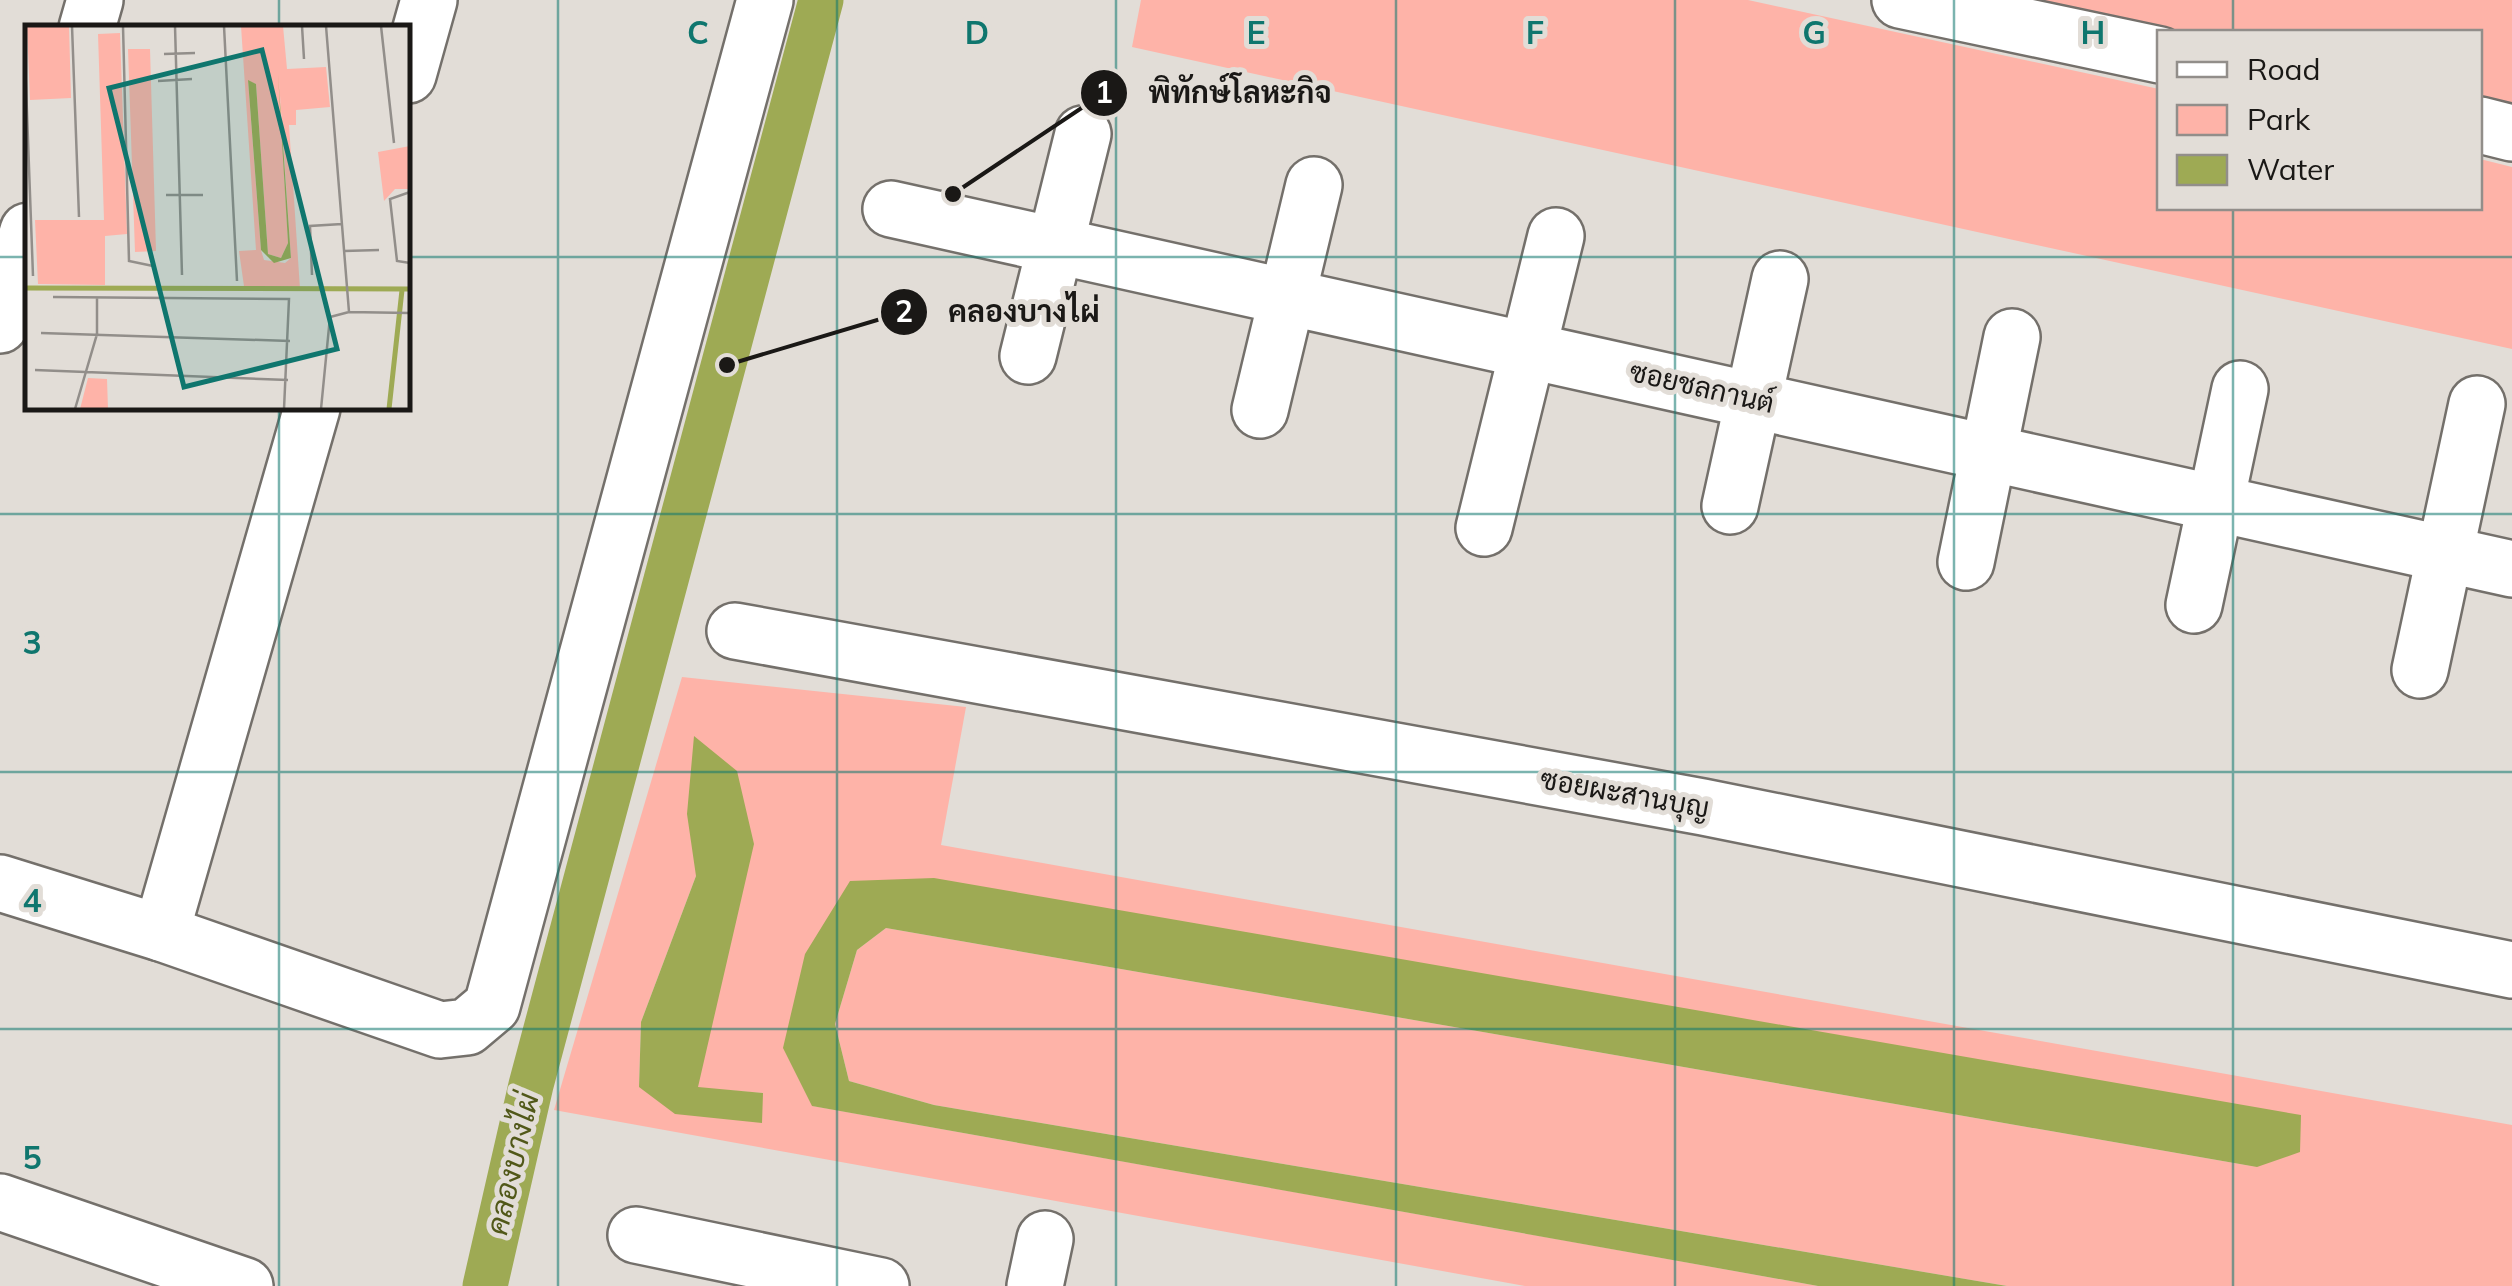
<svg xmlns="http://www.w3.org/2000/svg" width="2512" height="1286" viewBox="0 0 2512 1286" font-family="Mulish,Sarabun,sans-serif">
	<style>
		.green { fill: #feb3a8; fill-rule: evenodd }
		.water { fill: #9eaa54 }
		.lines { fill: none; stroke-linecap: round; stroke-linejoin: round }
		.canal { stroke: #9eaa54; stroke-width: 45 }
		.minor-casing { stroke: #74706b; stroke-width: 60 }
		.minor { stroke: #fff; stroke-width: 55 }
		.grid { fill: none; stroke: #0f766e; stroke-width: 2.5; stroke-opacity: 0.55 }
		.labels { text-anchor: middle; stroke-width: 10; stroke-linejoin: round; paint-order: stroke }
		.street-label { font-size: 28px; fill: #1a1816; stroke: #e2ddd7 }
		.water-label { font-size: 30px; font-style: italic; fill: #515819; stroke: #e2ddd7 }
		.inset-river { fill: none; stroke: #9eaa54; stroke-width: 5 }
		.inset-road { fill: none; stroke: #928e8a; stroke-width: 2.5 }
		.view { fill: #0f766e; fill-opacity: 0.15; stroke: #0f766e; stroke-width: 5 }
		.inset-edge { fill: none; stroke: #1a1816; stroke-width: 5 }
		.grid-label { font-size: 32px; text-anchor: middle; font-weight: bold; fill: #0f766e; stroke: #e2ddd7; stroke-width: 10; stroke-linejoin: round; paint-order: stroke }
		.leader { fill: none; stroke: #1a1816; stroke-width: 4 }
		.callout-dot { fill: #1a1816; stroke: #e2ddd7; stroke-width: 4 }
		.mark-label { font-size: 30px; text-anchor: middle; font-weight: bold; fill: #fff }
		.callout-label { font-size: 30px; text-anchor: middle; font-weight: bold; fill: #1a1816; stroke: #e2ddd7; stroke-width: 10; stroke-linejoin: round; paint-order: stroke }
	</style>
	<rect width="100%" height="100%" fill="#e2ddd7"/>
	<!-- green -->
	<g class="green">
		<polygon points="1141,0 1748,0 2159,89 2160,208 2480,208 2480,159 2512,167 2512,349 1132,47"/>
		<polygon points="1999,0 2512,0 2512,106 2480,99 2480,32 2160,32"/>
		<path d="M 682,677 L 966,707 L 941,845 L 2512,1125 L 2512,1286 L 2007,1286 L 934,1105 L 849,1081 L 835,1024 L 857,950 L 886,928 L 2257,1167 L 850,882 L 813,1106 L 1818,1286 L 1525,1286 L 554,1110 ZM 696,876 L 712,1012 L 697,1088 L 763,1093 L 639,1087 L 641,1022 Z"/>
	</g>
	<!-- water -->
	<g class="water">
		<polygon points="694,736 737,771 754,844 698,1087 763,1093 762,1123 675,1114 639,1087 641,1022 696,876 687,814"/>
		<polygon points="934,878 2301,1115 2300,1152 2257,1167 886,928 857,950 835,1024 849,1081 934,1105 2007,1286 1818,1286 812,1106 783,1048 805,954 850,881"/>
	</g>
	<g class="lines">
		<!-- canal -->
		<polyline class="canal" points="485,1286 531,1085 821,0"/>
		<defs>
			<g id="minor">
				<polyline points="1900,0 2160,55"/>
				<polyline points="87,28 95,0"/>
				<polyline points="408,75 429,0"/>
				<polyline points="2480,125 2512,133"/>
				<polyline points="891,209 2512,569"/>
				<polyline points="0,325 28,231"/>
				<polyline points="1028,356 1083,134"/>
				<polyline points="1260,410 1314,185"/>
				<polyline points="1730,506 1780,279"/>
				<polyline points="1484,528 1556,236"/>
				<polyline points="1966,562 2012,337"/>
				<polyline points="2194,605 2240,389"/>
				<polyline points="735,631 1703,807 2512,970"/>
				<polyline points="2420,670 2477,404"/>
				<polyline points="0,883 161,933 440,1030 467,1027 492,1006 765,0"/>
				<polyline points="161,933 312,408"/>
				<polyline points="0,1202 245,1286"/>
				<polyline points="636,1235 881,1286"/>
				<polyline points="1035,1286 1045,1239"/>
			</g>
		</defs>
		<!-- minor casing -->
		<use href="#minor" class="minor-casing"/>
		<!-- minor -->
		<use href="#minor" class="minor"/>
	</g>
	<!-- grid -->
	<path class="grid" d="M 279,0 L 279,28M 558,0 L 558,1286M 837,0 L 837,1286M 1116,0 L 1116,1286M 1396,0 L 1396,1286M 1675,0 L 1675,1286M 1954,0 L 1954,1286M 2233,0 L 2233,32M 2233,208 L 2233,1286M 0,257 L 28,257M 408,257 L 2512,257M 279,408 L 279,1286M 0,514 L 2512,514M 0,772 L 2512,772M 0,1029 L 2512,1029"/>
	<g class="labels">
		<!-- street labels -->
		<g class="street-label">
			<text transform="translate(1702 387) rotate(13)" y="10">ซอยชลกานต์</text>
			<text transform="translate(1625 793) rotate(10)" y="10">ซอยผะสานบุญ</text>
		</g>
		<!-- water labels -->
		<g class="water-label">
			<text transform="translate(513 1164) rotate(-77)" y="10">คลองบางไผ่</text>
		</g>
	</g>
	<!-- overview -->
	<g transform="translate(25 25)">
		<rect width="385" height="385" fill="#e2ddd7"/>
		<path d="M 2,1 L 44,1 L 46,73 L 5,75 ZM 216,1 L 258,1 L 262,44 L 301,42 L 305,82 L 271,85 L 271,100 L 264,100 L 275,264 L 219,261 L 214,226 L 231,225 ZM 223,56 L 231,59 L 243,229 L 256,233 L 263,218 L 254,56 L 266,233 L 260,238 L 239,235 L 236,225 ZM 95,8 L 102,209 L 80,211 L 80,260 L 13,259 L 10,195 L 79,195 L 73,9 ZM 103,24 L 125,24 L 131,226 L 110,227 ZM 385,121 L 385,164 L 370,164 L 359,176 L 353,127 ZM 63,353 L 82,354 L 83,384 L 55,384 Z" fill="#feb3a8" fill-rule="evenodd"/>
		<path d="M 253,49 L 266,233 L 249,238 L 236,225 L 223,55 L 231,59 L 243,229 L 256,233 L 263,218 Z" fill="#9eaa54"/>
		<path class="inset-river" d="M 0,263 L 385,264M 364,384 L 377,265"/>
		<path class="inset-road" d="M 47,1 L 54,192M 98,1 L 104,236 L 128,241M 150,1 L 157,250M 199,1 L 212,256M 277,1 L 279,34M 301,1 L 324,287 L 385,288M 356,1 L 369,118M 139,29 L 170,28M 0,33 L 8,251M 133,56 L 167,54M 385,167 L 365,174 L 372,236 L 385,238M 141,170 L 178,170M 319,226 L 354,225M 287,250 L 285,201 L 317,199M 28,272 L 264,274 L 259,384M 16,308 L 265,316M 10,345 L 263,355M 50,384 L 72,309 L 72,272M 296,384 L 305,292 L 324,287"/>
		<path class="view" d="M 237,25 L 312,324 L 159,362 L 84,63 Z"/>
		<rect width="385" height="385" class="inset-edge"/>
	</g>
	<g class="grid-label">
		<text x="698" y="44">C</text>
		<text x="977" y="44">D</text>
		<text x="1256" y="44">E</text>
		<text x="1535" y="44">F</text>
		<text x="1814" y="44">G</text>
		<text x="2093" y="44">H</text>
		<text x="32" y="654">3</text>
		<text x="32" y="912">4</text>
		<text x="32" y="1169">5</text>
	</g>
	<!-- callouts -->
	<path class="leader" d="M953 194L1104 93M727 365L904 312"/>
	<g class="callout-dot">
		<circle cx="953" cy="194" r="10"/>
		<circle cx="727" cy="365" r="10"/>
		<circle cx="1104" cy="93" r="25"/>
		<circle cx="904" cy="312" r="25"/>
	</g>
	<g class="mark-label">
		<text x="1104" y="103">1</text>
		<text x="904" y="322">2</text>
	</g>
	<g class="callout-label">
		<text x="1240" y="103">พิทักษ์โลหะกิจ</text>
		<text x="1024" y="322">คลองบางไผ่</text>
	</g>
	<!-- legend -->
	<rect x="2157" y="30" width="325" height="180" fill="#e2ddd7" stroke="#928e8a" stroke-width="2.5"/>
	<rect x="2177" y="62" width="50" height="15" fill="#ffffff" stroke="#928e8a" stroke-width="2.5"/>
	<text x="2247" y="80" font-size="30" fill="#1a1816">Road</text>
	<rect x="2177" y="105" width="50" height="30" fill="#feb3a8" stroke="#928e8a" stroke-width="2.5"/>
	<text x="2247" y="130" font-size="30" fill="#1a1816">Park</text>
	<rect x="2177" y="155" width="50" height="30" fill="#9eaa54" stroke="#928e8a" stroke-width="2.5"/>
	<text x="2247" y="180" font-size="30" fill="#1a1816">Water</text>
</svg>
